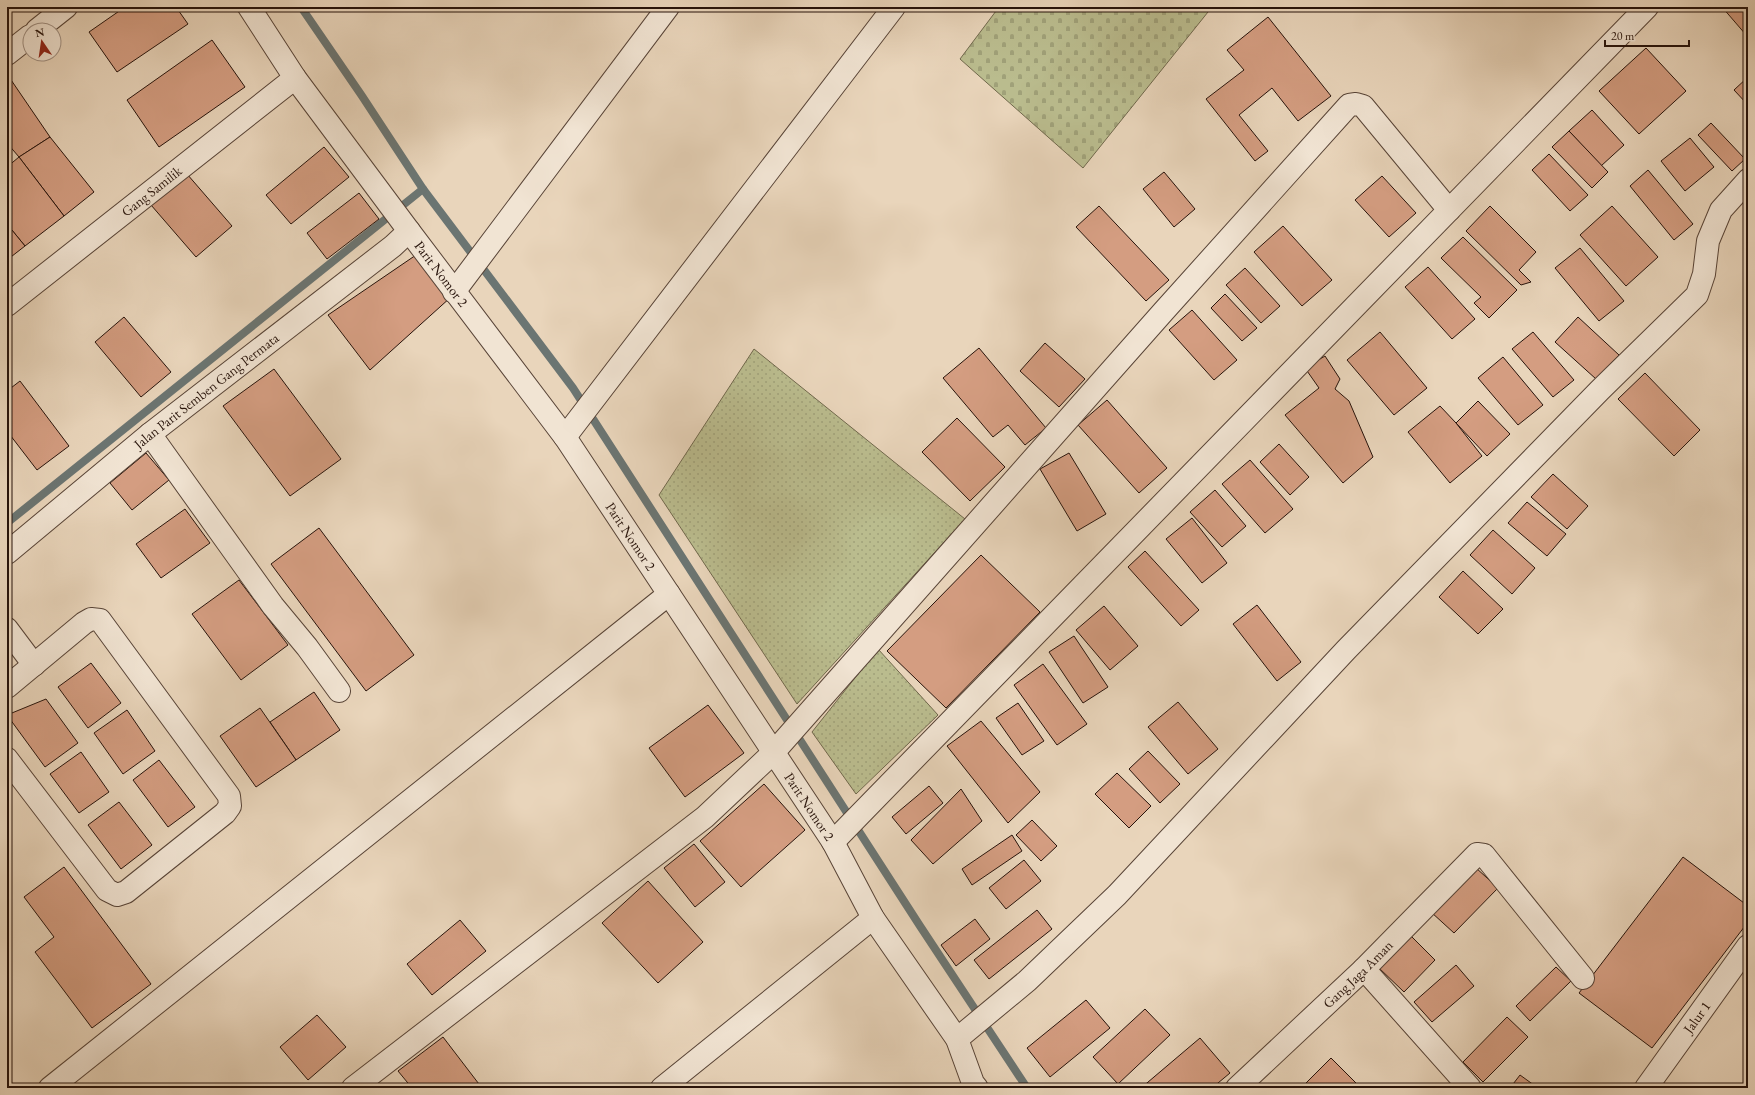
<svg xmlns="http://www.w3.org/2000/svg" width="1755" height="1095" viewBox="0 0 1755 1095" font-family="'EB Garamond',serif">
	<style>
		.grass { fill: url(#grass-dots); stroke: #70684c }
		.cemetery { fill: url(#cemetery-stones); stroke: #70684c }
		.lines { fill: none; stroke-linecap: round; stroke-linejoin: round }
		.stream { stroke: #6b7572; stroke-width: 8 }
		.building { fill: #d49d81; stroke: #27130b }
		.minor-casing { stroke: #584437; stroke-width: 24 }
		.minor { stroke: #f1e4d3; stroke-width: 22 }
		.labels { text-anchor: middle; stroke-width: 3; stroke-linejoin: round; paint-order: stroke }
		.street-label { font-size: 14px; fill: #27130b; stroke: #f1e4d3 }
	</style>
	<defs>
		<pattern id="grass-dots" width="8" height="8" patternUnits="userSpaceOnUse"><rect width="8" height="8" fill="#babc8e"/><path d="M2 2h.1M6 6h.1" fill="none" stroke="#a0a179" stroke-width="1.8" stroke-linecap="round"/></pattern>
		<pattern id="cemetery-stones" width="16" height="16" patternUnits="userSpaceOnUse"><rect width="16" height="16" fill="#babc8e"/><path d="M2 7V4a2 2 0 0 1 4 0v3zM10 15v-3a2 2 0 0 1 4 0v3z" fill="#a0a179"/></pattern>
	</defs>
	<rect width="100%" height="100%" fill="#e9d5bb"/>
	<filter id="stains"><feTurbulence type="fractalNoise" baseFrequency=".005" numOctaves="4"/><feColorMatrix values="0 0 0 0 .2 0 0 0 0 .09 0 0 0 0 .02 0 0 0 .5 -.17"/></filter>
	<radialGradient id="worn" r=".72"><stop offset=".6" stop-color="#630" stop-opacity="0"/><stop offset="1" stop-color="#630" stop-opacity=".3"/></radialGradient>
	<!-- grass -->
	<g class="grass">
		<polygon points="754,349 965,519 797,704 659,495"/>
		<polygon points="878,649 938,715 856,794 812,732"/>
	</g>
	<!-- cemetery -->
	<polygon class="cemetery" points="999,7 1212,7 1083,168 960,59"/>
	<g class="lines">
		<!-- stream -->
		<g class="stream">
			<polyline points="301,7 362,96 423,189 573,388 920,926 1027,1088"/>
			<polyline points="7,523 423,189"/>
		</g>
	</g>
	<!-- building -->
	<g class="building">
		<polygon points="125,7 176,7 188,24 117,72 89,32"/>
		<polygon points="1722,7 1748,7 1748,35 1747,36"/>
		<polygon points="1268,17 1331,96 1298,121 1272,88 1239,115 1268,151 1255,161 1206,99 1244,70 1227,50"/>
		<polygon points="212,40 245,87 159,147 127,100"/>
		<polygon points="1646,48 1686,91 1639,134 1599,91"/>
		<polygon points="7,74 50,137 19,157 7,143"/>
		<polygon points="1748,77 1748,105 1734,90"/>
		<polygon points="1592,110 1624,145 1601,166 1569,131"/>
		<polygon points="1711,123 1745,159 1732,171 1698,135"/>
		<polygon points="1569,131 1608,172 1592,188 1552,147"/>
		<polygon points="50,137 94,192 64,216 19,157"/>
		<polygon points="1690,138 1714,167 1685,191 1661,161"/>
		<polygon points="324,147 349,177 291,224 266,195"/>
		<polygon points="1549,154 1588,195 1570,211 1532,170"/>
		<polygon points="19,157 64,216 25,246 7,224 7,167"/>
		<polygon points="1648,170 1693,224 1674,240 1630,186"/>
		<polygon points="1164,172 1195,209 1174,227 1143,189"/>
		<polygon points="187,174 232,226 196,257 151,205"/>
		<polygon points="1382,176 1416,213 1389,237 1355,200"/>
		<polygon points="359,193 379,219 327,259 307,233"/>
		<polygon points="1099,206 1169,280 1146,301 1076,227"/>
		<polygon points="1490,206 1536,252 1519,270 1531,282 1521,285 1466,231"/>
		<polygon points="1612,206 1658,257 1626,286 1580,235"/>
		<polygon points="7,224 25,246 7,260"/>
		<polygon points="1283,226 1332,280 1302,306 1254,252"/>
		<polygon points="1463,237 1517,290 1489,318 1474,303 1481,297 1441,258"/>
		<polygon points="1580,248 1624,301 1599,321 1555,268"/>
		<polygon points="416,255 451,297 370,370 328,315"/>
		<polygon points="1428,267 1475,319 1452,339 1405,287"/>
		<polygon points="1245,268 1280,306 1261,323 1226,285"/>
		<polygon points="1225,294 1257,328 1242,341 1211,308"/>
		<polygon points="1192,310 1237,360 1214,380 1169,330"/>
		<polygon points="124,317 171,372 141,397 95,342"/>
		<polygon points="1578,317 1619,355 1596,379 1555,342"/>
		<polygon points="1380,332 1427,388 1394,415 1347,360"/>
		<polygon points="1533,332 1574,380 1553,397 1512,349"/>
		<polygon points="1045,343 1085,379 1059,407 1020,371"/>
		<polygon points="979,348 1046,428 1025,445 1008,425 993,437 943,378"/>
		<polygon points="1325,356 1340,379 1335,389 1349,401 1373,457 1343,483 1285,415 1319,388 1305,368"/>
		<polygon points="1503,357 1543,405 1518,425 1478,378"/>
		<polygon points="274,369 341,459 290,496 223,406"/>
		<polygon points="1645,373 1700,430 1674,456 1618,399"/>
		<polygon points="20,381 69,446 37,470 7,431 7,391"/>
		<polygon points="1107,400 1167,468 1139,493 1078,425"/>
		<polygon points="1478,401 1510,434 1487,456 1456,423"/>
		<polygon points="1440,406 1456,423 1482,456 1450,483 1408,432"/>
		<polygon points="957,418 1005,467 970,501 922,452"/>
		<polygon points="1279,444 1309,477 1290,495 1260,462"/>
		<polygon points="146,453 169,480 132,510 110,483"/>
		<polygon points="1069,453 1106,514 1077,531 1040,469"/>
		<polygon points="1250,460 1293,509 1265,533 1222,484"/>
		<polygon points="1553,474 1588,506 1567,529 1531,497"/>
		<polygon points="1215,490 1246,526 1222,547 1190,512"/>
		<polygon points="1527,502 1566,534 1547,556 1508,523"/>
		<polygon points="185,509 210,543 161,578 136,544"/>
		<polygon points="1192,518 1227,563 1202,583 1166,539"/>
		<polygon points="319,528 414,655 366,691 271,564"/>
		<polygon points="1493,530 1535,568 1512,594 1470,555"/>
		<polygon points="1145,551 1199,610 1181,626 1128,567"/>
		<polygon points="981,555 1040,612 946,708 887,651"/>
		<polygon points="1463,571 1503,609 1478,634 1439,597"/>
		<polygon points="239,580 288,645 241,680 192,614"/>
		<polygon points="1257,605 1301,662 1277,681 1233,624"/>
		<polygon points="1104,606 1138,646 1110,670 1076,630"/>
		<polygon points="1074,636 1108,687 1083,703 1049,652"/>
		<polygon points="91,663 121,703 88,728 58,687"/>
		<polygon points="1043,664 1087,724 1057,745 1014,685"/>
		<polygon points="314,692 340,730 296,760 270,722"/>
		<polygon points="46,699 78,743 45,767 7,715"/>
		<polygon points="1178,702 1218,749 1188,774 1148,727"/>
		<polygon points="1018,703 1044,741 1022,755 996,718"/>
		<polygon points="708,705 744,753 685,797 649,748"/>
		<polygon points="260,708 296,760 256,787 220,736"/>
		<polygon points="127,710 155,751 123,774 94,733"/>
		<polygon points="981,721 1040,792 1008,823 947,746"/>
		<polygon points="1148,751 1180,784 1160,803 1129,769"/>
		<polygon points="81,752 109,792 79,813 50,774"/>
		<polygon points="159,760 195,807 168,827 133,780"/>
		<polygon points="1117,773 1151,806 1129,828 1095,794"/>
		<polygon points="764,784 805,830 741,887 700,841"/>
		<polygon points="929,786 943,803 906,834 892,817"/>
		<polygon points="961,789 982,821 933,864 911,840"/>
		<polygon points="119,802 152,845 121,869 88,825"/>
		<polygon points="1032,820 1057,846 1041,861 1016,835"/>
		<polygon points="1012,835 1022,851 972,885 962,869"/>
		<polygon points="694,844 725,882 695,907 664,868"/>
		<polygon points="1683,857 1748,906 1748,922 1652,1048 1579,993"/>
		<polygon points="1024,860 1041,881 1006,909 989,888"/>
		<polygon points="64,867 151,984 92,1028 35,952 54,937 24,897"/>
		<polygon points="1475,867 1498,888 1454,933 1431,912"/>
		<polygon points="648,881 703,942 658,983 602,923"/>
		<polygon points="1037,910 1052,929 989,979 974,960"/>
		<polygon points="975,919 990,939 956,966 941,945"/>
		<polygon points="460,920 486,951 432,995 407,964"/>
		<polygon points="1411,936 1435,960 1404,992 1379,968"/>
		<polygon points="1456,965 1474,986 1432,1022 1414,1002"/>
		<polygon points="1556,967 1571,981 1530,1021 1516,1006"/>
		<polygon points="1086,1000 1110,1028 1050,1077 1027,1048"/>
		<polygon points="1145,1009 1170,1035 1118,1084 1093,1057"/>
		<polygon points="317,1015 346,1047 308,1080 280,1047"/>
		<polygon points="1507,1017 1528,1037 1483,1082 1463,1062"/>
		<polygon points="443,1037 482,1088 412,1088 398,1071"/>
		<polygon points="1200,1038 1230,1073 1212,1088 1141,1088"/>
		<polygon points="1331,1058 1361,1088 1301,1088"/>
		<polygon points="1520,1075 1538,1088 1510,1088"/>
	</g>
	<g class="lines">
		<defs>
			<g id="minor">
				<path id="s1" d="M 249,7 L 295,78 L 409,231 L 565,437 L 833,842 L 873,918 L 957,1039 L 973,1083 L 977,1088"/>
				<polyline points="37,30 66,7"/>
				<polyline points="7,54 30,36"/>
				<polyline points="454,292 668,7"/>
				<path id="s2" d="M 7,305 L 295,78"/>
				<polyline points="150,434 273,606 307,647 339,691"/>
				<polyline points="565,437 894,7"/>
				<path id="s3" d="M 7,553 L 150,434 L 393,246 L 409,231"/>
				<polyline points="7,629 34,665"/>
				<polyline points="7,687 84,623 91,619 100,620 229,796 230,806 225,813 126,892 117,895 107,890 7,759"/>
				<polyline points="833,842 1647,7"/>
				<polyline points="1364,969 1470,1088"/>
				<polyline points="957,1039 1027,981 1117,895 1346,650 1600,390 1697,295 1704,274 1708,241 1721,210 1748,180"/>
				<polyline points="50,1088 669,594"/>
				<polyline points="353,1088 705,817 773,753 1163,312 1349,105 1356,104 1363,106 1449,210"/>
				<polyline points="662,1088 873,918"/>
				<path id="s4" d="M 1237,1088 L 1364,969 L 1477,854 L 1484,855 L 1583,978"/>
				<path id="s5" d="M 1646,1088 L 1748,946"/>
			</g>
		</defs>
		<!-- minor casing -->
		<use href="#minor" class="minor-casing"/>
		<!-- minor -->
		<use href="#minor" class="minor"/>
	</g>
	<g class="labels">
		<!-- street labels -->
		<g class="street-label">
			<text dy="5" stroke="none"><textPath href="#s2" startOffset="184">Gang Samilik</textPath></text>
			<text dy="5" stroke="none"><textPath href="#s1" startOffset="329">Parit Nomor 2</textPath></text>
			<text dy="5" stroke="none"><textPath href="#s3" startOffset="257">Jalan Parit Semben Gang Permata</textPath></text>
			<text dy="5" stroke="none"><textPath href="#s1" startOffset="653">Parit Nomor 2</textPath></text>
			<text dy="5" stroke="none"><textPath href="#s1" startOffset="977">Parit Nomor 2</textPath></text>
			<text dy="5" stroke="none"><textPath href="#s4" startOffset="166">Gang Jaga Aman</textPath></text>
			<text dy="5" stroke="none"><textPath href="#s5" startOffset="87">Jalur 1</textPath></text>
		</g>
	</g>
	<!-- margin -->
	<rect width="1755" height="1095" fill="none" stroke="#e9d5bb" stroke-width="24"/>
	<rect x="8" y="8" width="1739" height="1079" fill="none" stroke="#27130b" stroke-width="2"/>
	<rect x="12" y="12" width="1731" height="1071" fill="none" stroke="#27130b"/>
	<!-- north arrow -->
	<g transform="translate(42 42) rotate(347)"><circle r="19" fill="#f1e4d3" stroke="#a09083"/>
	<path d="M0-3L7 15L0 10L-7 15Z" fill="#8f2418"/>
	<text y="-6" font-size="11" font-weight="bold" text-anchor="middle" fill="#27130b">N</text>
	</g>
	<!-- scale -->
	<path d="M1605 40v6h84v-6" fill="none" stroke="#27130b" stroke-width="2"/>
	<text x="1611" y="40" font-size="12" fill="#27130b" stroke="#f1e4d3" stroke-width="3" paint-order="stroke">20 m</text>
	<rect width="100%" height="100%" filter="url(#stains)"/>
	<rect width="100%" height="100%" fill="url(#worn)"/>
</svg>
